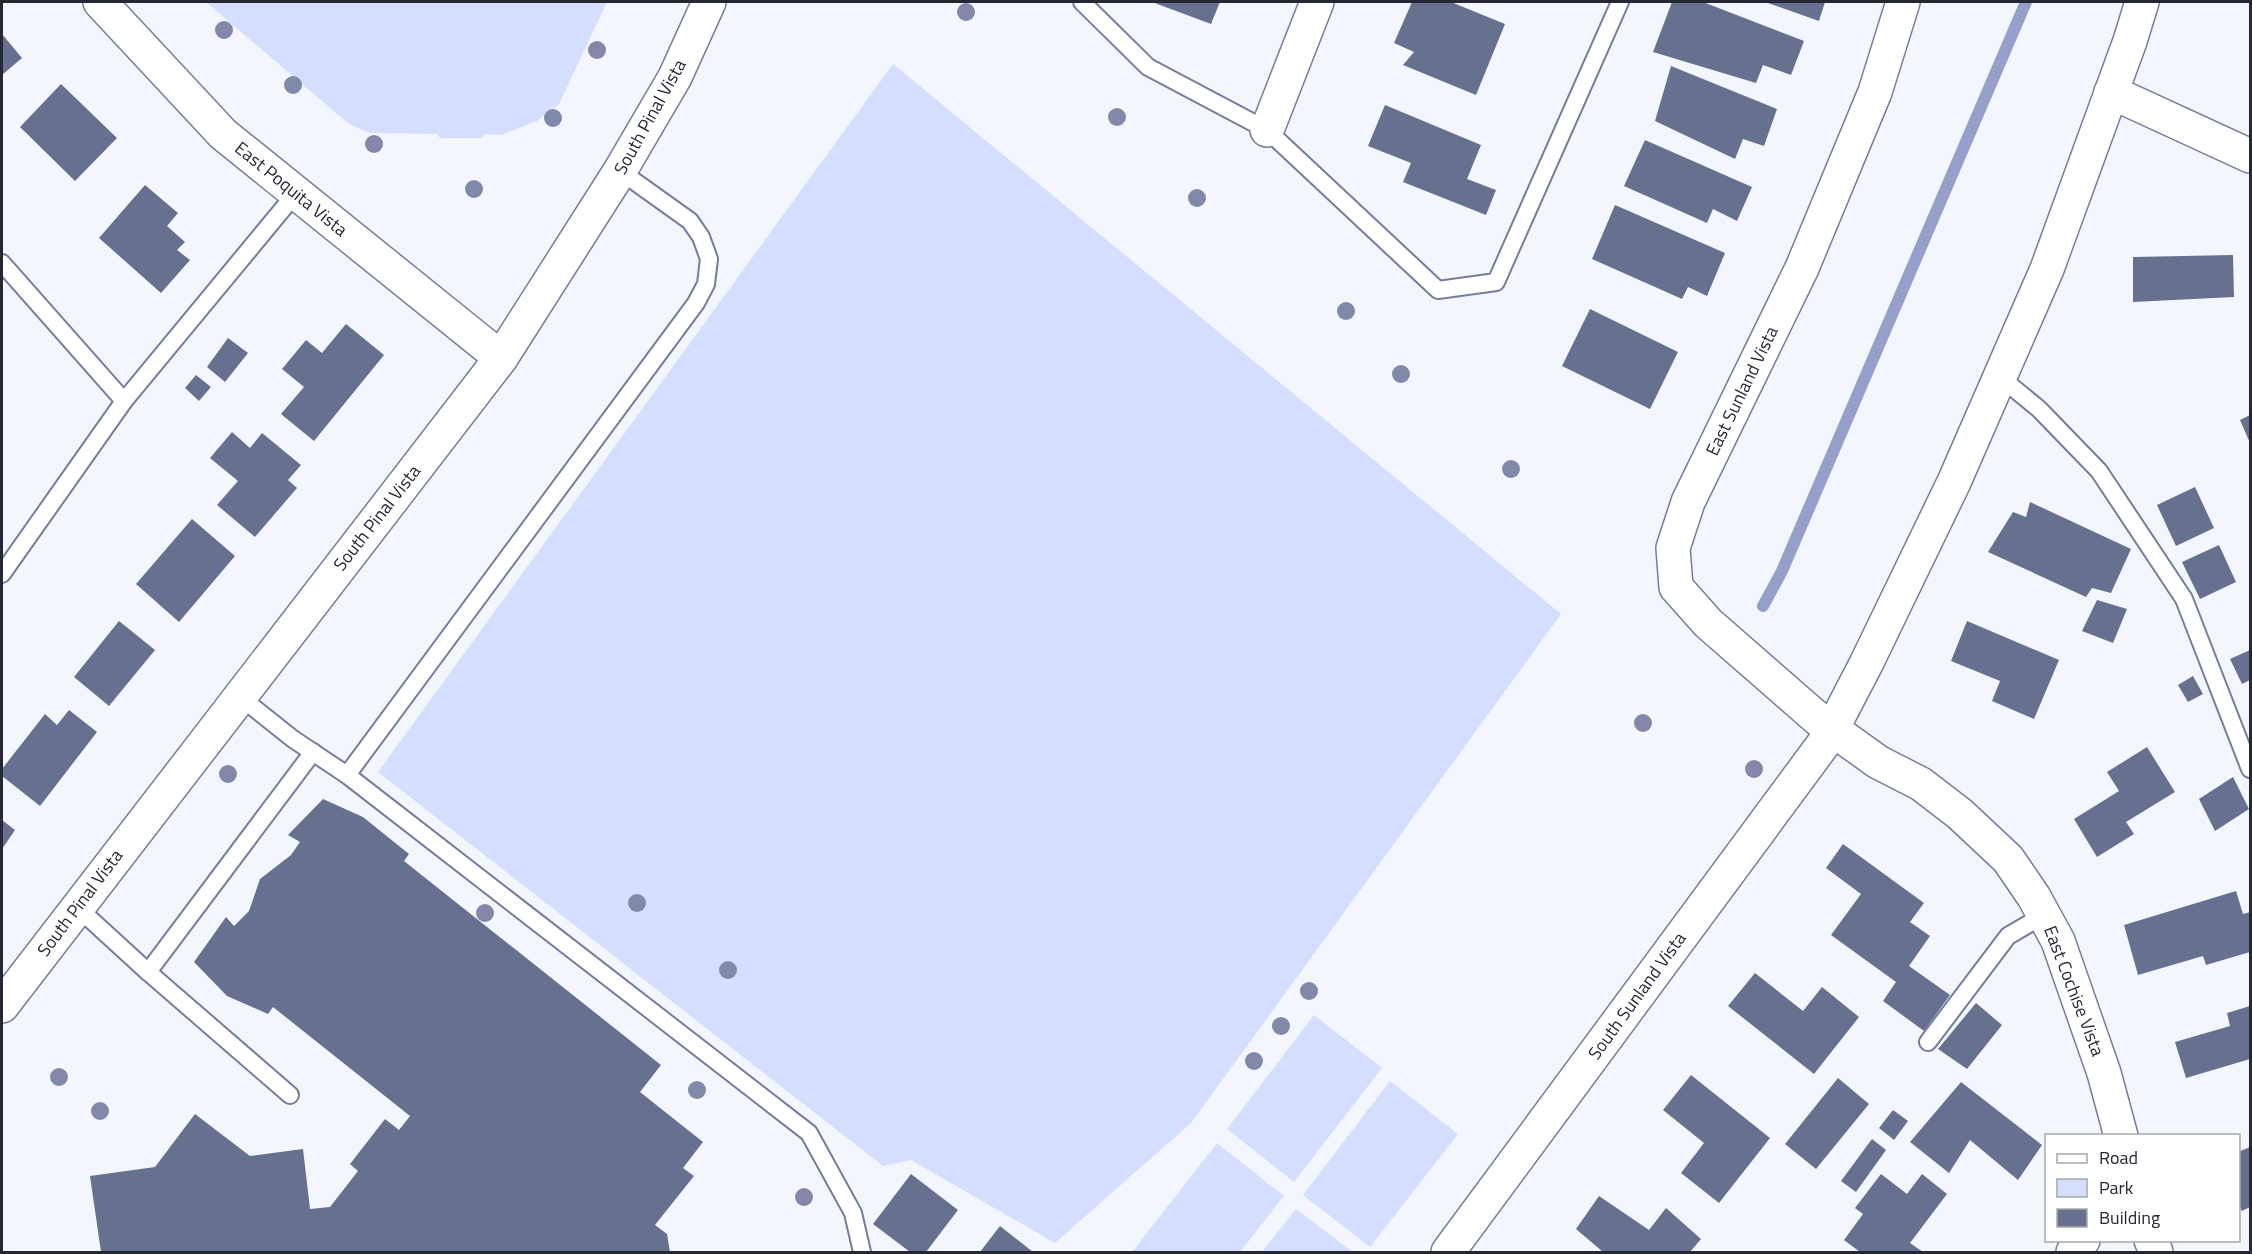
<svg xmlns="http://www.w3.org/2000/svg" width="2252" height="1254" viewBox="0 0 2252 1254" font-family="'Titillium Web',sans-serif">
	<style>
		.green { fill: #d5defc }
		.lines { fill: none; stroke-linecap: round; stroke-linejoin: round }
		.stream { stroke: #94a0ca; stroke-width: 12 }
		.building { fill: #67708f }
		.lane-casing { stroke: #757d9d; stroke-width: 20 }
		.street-casing { stroke: #757d9d; stroke-width: 36 }
		.lane { stroke: #fff; stroke-width: 16 }
		.street { stroke: #fff; stroke-width: 33 }
		.tree { fill: #8289a8 }
		.labels { text-anchor: middle; stroke-width: 4.5; stroke-linejoin: round; paint-order: stroke }
		.street-label { font-size: 18px; fill: #242734; stroke: #fff }
	</style>
	<rect width="100%" height="100%" fill="#f4f6fd"/>
	<!-- green -->
	<g class="green">
		<polygon points="206,2 607,2 559,104 537,121 501,135 484,134 482,138 440,138 437,134 370,133 349,124"/>
		<polygon points="893,64 1561,614 1191,1123 1055,1243 911,1160 883,1166 378,772"/>
		<polygon points="1314,1015 1382,1068 1294,1182 1227,1129"/>
		<polygon points="1390,1081 1458,1134 1370,1247 1303,1195"/>
		<polygon points="1217,1143 1284,1196 1240,1252 1132,1252"/>
		<polygon points="1296,1209 1353,1252 1262,1252"/>
	</g>
	<g class="lines">
		<!-- stream -->
		<polyline class="stream" points="1763,606 1782,571 2026,2"/>
	</g>
	<!-- building -->
	<g class="building">
		<polygon points="1152,2 1220,2 1211,24"/>
		<polygon points="1412,2 1451,2 1505,24 1476,95 1403,65 1414,52 1394,43"/>
		<polygon points="1672,2 1703,2 1804,41 1791,75 1763,65 1756,83 1653,52"/>
		<polygon points="1765,2 1825,2 1819,21"/>
		<polygon points="2,34 22,58 2,75"/>
		<polygon points="1671,66 1777,109 1764,146 1743,139 1735,159 1655,121"/>
		<polygon points="61,84 117,138 75,181 20,127"/>
		<polygon points="1385,105 1481,145 1467,179 1496,190 1486,215 1403,182 1411,163 1368,146"/>
		<polygon points="1645,140 1752,187 1737,221 1713,209 1707,223 1624,186"/>
		<polygon points="145,185 178,213 167,226 185,242 177,250 190,260 161,293 99,238"/>
		<polygon points="1615,205 1725,253 1707,296 1688,287 1682,299 1592,259"/>
		<polygon points="2233,255 2234,297 2133,302 2133,257"/>
		<polygon points="1590,309 1678,352 1650,409 1562,366"/>
		<polygon points="346,324 384,355 314,441 281,414 304,387 282,369 306,340 322,353"/>
		<polygon points="228,338 248,353 225,382 207,367"/>
		<polygon points="196,375 211,387 199,401 185,388"/>
		<polygon points="2250,415 2250,443 2240,420"/>
		<polygon points="232,432 250,448 262,433 301,465 288,480 297,488 255,537 217,505 238,481 210,458"/>
		<polygon points="2195,487 2214,528 2176,546 2157,505"/>
		<polygon points="2030,502 2131,549 2111,593 2092,588 2086,597 1988,552 2013,512 2026,517"/>
		<polygon points="192,519 235,556 179,622 136,584"/>
		<polygon points="2219,545 2236,582 2200,599 2182,562"/>
		<polygon points="2097,600 2127,609 2113,643 2082,631"/>
		<polygon points="119,621 155,650 109,706 74,677"/>
		<polygon points="1967,621 2059,660 2034,719 1992,701 2000,681 1951,661"/>
		<polygon points="2250,650 2250,680 2242,684 2230,659"/>
		<polygon points="2193,676 2203,694 2188,702 2178,685"/>
		<polygon points="69,710 97,732 40,806 2,776 2,769 45,714 57,725"/>
		<polygon points="2147,747 2175,792 2126,822 2134,834 2097,857 2074,819 2119,791 2107,772"/>
		<polygon points="2233,777 2249,809 2215,831 2199,799"/>
		<polygon points="323,799 363,817 409,854 404,861 661,1065 640,1092 703,1142 683,1168 694,1176 655,1225 667,1234 670,1252 101,1252 90,1176 155,1167 195,1114 250,1156 303,1149 310,1209 330,1207 358,1171 350,1164 385,1119 399,1130 410,1116 273,1007 268,1014 227,996 194,962 226,917 234,926 249,911 260,879 291,855 300,842 288,835"/>
		<polygon points="2,820 15,830 2,849"/>
		<polygon points="1843,844 1924,903 1910,922 1930,936 1909,966 1950,995 1924,1031 1883,1001 1896,982 1831,935 1861,894 1826,868"/>
		<polygon points="2236,891 2243,914 2250,912 2250,952 2206,965 2203,956 2138,975 2124,925"/>
		<polygon points="1755,973 1803,1011 1822,987 1859,1017 1814,1074 1728,1006"/>
		<polygon points="1976,1003 2002,1025 1967,1069 1938,1049"/>
		<polygon points="2250,1006 2250,1059 2186,1078 2175,1042 2230,1026 2227,1013"/>
		<polygon points="1691,1075 1770,1138 1719,1203 1681,1173 1704,1143 1663,1110"/>
		<polygon points="1838,1078 1869,1104 1816,1169 1785,1144"/>
		<polygon points="1961,1082 2042,1145 2018,1180 1970,1140 1949,1173 1910,1142"/>
		<polygon points="1893,1110 1908,1121 1894,1140 1879,1128"/>
		<polygon points="1872,1139 1886,1150 1856,1192 1841,1181"/>
		<polygon points="2250,1147 2250,1207 2242,1211 2238,1204 2238,1152"/>
		<polygon points="911,1174 958,1210 926,1252 910,1252 873,1224"/>
		<polygon points="1881,1174 1907,1194 1922,1174 1947,1194 1910,1243 1923,1252 1860,1252 1844,1240 1863,1214 1855,1208"/>
		<polygon points="1599,1196 1649,1230 1666,1208 1701,1239 1690,1252 1603,1252 1576,1229"/>
		<polygon points="1000,1226 1033,1252 980,1252"/>
	</g>
	<g class="lines">
		<defs>
			<g id="lane">
				<polyline points="1082,2 1148,67 1267,130 1438,290 1496,282 1620,2"/>
				<polyline points="2,263 124,401 296,193"/>
				<polyline points="2000,377 2039,409 2099,471 2184,599 2250,769"/>
				<polyline points="2,574 124,401"/>
				<polyline points="239,696 293,739 347,775 696,303 706,284 709,259 701,237 690,221 620,171"/>
				<polyline points="347,775 809,1133 853,1213 862,1252"/>
				<polyline points="77,907 148,972 290,1095"/>
				<polyline points="148,972 313,752"/>
				<polyline points="1928,1042 2008,936 2044,915"/>
			</g>
			<g id="street">
				<polyline points="100,2 223,134 501,358"/>
				<polyline points="1903,2 1875,92 1802,268 1688,502 1673,548 1676,587 1708,623 1818,719 1878,762 1921,784 1960,814 2008,859 2034,897 2058,941 2104,1073 2121,1136"/>
				<polyline points="2111,92 2250,156"/>
				<polyline points="1267,130 1317,2"/>
				<polyline points="2,1006 501,358 620,171 675,77 709,2"/>
				<polyline points="2151,1240 2156,1252"/>
				<polyline points="1448,1252 1827,739 1866,664 1954,482 2047,269 2130,41 2142,2"/>
				<polyline points="2073,1252 2083,1240"/>
			</g>
		</defs>
		<!-- lane casing -->
		<use href="#lane" class="lane-casing"/>
		<!-- street casing -->
		<use href="#street" class="street-casing"/>
		<!-- lane -->
		<use href="#lane" class="lane"/>
		<!-- street -->
		<use href="#street" class="street"/>
	</g>
	<!-- trees -->
	<g class="tree">
		<circle cx="966" cy="12" r="9"/>
		<circle cx="224" cy="30" r="9"/>
		<circle cx="597" cy="50" r="9"/>
		<circle cx="293" cy="85" r="9"/>
		<circle cx="1117" cy="117" r="9"/>
		<circle cx="553" cy="118" r="9"/>
		<circle cx="374" cy="144" r="9"/>
		<circle cx="474" cy="189" r="9"/>
		<circle cx="1197" cy="198" r="9"/>
		<circle cx="1346" cy="311" r="9"/>
		<circle cx="1401" cy="374" r="9"/>
		<circle cx="1511" cy="469" r="9"/>
		<circle cx="1643" cy="723" r="9"/>
		<circle cx="1754" cy="769" r="9"/>
		<circle cx="228" cy="774" r="9"/>
		<circle cx="637" cy="903" r="9"/>
		<circle cx="485" cy="913" r="9"/>
		<circle cx="728" cy="970" r="9"/>
		<circle cx="1309" cy="991" r="9"/>
		<circle cx="1281" cy="1026" r="9"/>
		<circle cx="1254" cy="1061" r="9"/>
		<circle cx="59" cy="1077" r="9"/>
		<circle cx="697" cy="1090" r="9"/>
		<circle cx="100" cy="1111" r="9"/>
		<circle cx="804" cy="1197" r="9"/>
	</g>
	<g class="labels">
		<!-- street labels -->
		<g class="street-label">
			<text transform="translate(650 117) rotate(-61)" y="6">South Pinal Vista</text>
			<text transform="translate(291 189) rotate(39)" y="6">East Poquita Vista</text>
			<text transform="translate(1742 391) rotate(-64)" y="6">East Sunland Vista</text>
			<text transform="translate(377 518) rotate(-52)" y="6">South Pinal Vista</text>
			<text transform="translate(80 903) rotate(-53)" y="6">South Pinal Vista</text>
			<text transform="translate(2074 991) rotate(69)" y="6">East Cochise Vista</text>
			<text transform="translate(1637 996) rotate(-54)" y="6">South Sunland Vista</text>
		</g>
	</g>
	<!-- border -->
	<rect width="2252" height="1254" fill="none" stroke="#242734" stroke-width="6"/>
	<!-- legend -->
	<rect x="2045" y="1134" width="195" height="108" fill="#ffffff" stroke="#a7a9ae" stroke-width="1.5"/>
	<rect x="2057" y="1154" width="30" height="9" fill="#ffffff" stroke="#a7a9ae" stroke-width="1.5"/>
	<text x="2099" y="1164" font-size="18" fill="#242734">Road</text>
	<rect x="2057" y="1179" width="30" height="18" fill="#d5defc" stroke="#a7a9ae" stroke-width="1.5"/>
	<text x="2099" y="1194" font-size="18" fill="#242734">Park</text>
	<rect x="2057" y="1209" width="30" height="18" fill="#67708f" stroke="#a7a9ae" stroke-width="1.5"/>
	<text x="2099" y="1224" font-size="18" fill="#242734">Building</text>
</svg>
